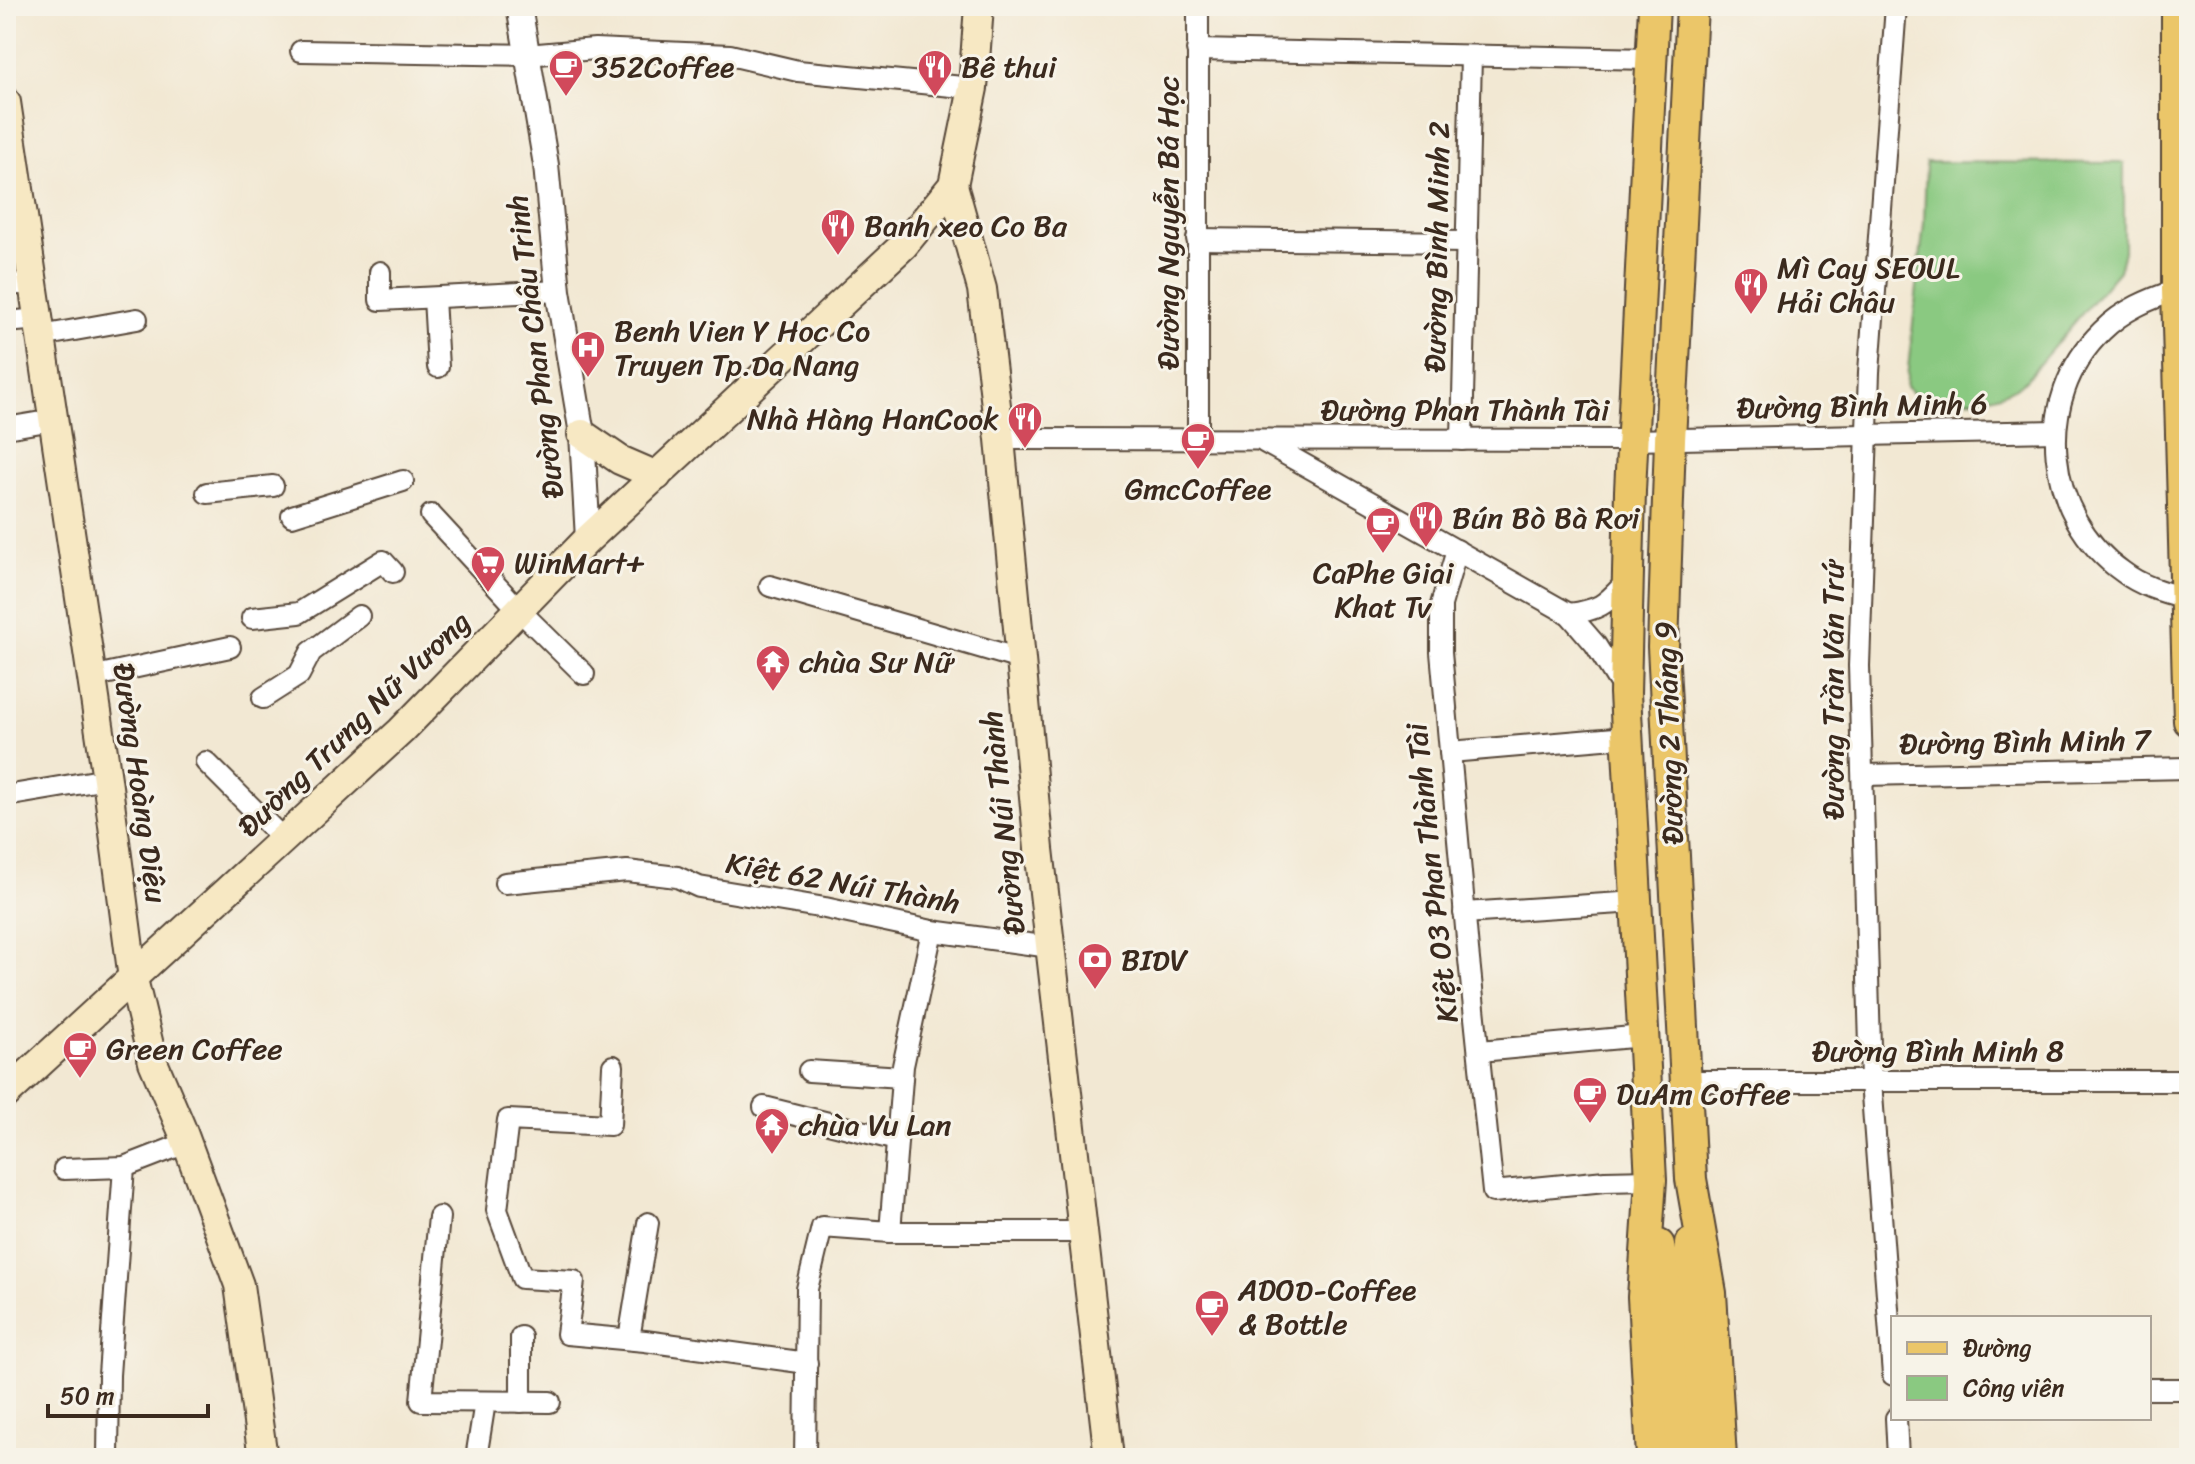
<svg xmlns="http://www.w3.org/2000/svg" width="2195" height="1464" viewBox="0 0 2195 1464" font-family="Sriracha,sans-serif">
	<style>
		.green { fill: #8ac981; stroke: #627a50; stroke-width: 2 }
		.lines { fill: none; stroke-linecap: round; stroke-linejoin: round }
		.minor-casing { stroke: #564639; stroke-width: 24 }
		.tertiary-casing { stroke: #564639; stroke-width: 28 }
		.secondary-casing { stroke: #564639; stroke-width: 32 }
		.primary-casing { stroke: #564639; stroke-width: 34 }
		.minor { stroke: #fff; stroke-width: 20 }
		.tertiary { stroke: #fff; stroke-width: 24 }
		.secondary { stroke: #f7e8c3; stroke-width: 28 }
		.primary { stroke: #ebc669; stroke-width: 30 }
		.labels { text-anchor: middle; stroke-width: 6; stroke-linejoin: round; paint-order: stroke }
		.poi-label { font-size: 30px; fill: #3b2a1e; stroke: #f7f3e8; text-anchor: start }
		.street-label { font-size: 30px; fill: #3b2a1e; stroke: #f7f3e8 }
	</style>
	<rect width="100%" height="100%" fill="#f7f3e8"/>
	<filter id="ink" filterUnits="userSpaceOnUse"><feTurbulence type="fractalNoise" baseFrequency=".0125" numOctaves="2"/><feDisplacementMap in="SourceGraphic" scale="16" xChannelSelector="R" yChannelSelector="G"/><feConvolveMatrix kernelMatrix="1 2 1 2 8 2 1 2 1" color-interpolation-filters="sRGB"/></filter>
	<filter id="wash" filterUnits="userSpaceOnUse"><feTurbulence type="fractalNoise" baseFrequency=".006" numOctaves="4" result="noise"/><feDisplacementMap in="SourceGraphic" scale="32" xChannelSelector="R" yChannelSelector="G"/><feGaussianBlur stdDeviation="1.8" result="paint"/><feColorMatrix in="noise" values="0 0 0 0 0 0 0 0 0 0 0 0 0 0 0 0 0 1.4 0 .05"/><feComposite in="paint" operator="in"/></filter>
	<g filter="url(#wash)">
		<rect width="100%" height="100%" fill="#f2e8d3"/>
		<!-- green -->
		<path class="green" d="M 1926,162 L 2124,163 L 2124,251 L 2119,270 L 2025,381 C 1992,406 1958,399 1918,398 L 1906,387 L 1924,223 Z"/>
	</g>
	<g filter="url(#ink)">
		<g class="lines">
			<defs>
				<g id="minor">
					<polyline points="1198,6 1198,439"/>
					<polyline points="1197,50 1651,59"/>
					<polyline points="301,51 527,55 595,49 730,55 798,71 973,88"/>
					<polyline points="1197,239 1467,242"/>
					<polyline points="380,272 380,300 558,291"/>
					<polyline points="6,285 34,283"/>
					<path d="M 2177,290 C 2149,299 2123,310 2102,331 C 2032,399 2044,516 2123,572 C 2141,586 2163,592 2185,598"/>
					<polyline points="434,298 438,367"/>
					<polyline points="6,322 39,319"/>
					<polyline points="41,336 137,319"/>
					<polyline points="6,428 53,420"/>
					<polyline points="1000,439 1633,440 2055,431"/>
					<polyline points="1462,440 1471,56"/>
					<polyline points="1264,442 1569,614 1595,644 1624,690"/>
					<polyline points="207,493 273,486"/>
					<polyline points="431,515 520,611 584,674"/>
					<polyline points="292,516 403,481"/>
					<polyline points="1457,550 1441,605 1441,652 1468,950 1493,1192 1605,1181 1651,1180"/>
					<polyline points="770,586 1020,659"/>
					<path d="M 1569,614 C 1603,609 1605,604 1628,580"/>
					<polyline points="252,618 299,613 383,561 393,572"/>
					<polyline points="91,677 230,647"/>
					<polyline points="263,698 299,675 311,652 359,616"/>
					<polyline points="1450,752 1627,737"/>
					<polyline points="206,762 284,840"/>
					<polyline points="1863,775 2189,768"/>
					<polyline points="6,796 107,779"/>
					<polyline points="505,883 627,871 677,877 699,887 825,908 932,931 1050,947"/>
					<polyline points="1464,913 1637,902"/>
					<polyline points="1480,1051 1643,1036"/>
					<polyline points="613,1066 610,1125 508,1120 497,1210 522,1278 574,1281 567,1334 645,1341 807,1363"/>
					<polyline points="809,1071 902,1077"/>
					<polyline points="1687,1081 2189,1081"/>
					<polyline points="764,1107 897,1140"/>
					<polyline points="64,1169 124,1167 186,1143"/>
					<polyline points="439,1217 421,1401 550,1402"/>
					<polyline points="890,1232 903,1066 932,931"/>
					<polyline points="521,1337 521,1402"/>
					<polyline points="629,1339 648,1223"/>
					<polyline points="1893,1375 1871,1081 1859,666 1869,372 1896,6"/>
					<polyline points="2149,1389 2189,1389"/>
					<polyline points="1896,1418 1898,1458"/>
					<polyline points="108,1458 109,1375 124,1167"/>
					<polyline points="476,1458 485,1402"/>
					<polyline points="805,1458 807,1289 822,1227 890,1232 1083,1232"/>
				</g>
				<polyline id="tertiary" points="519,6 546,165 558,291 582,434 588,539"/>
				<g id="secondary">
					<polyline points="6,102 107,779 133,979 153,1062 182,1130 239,1285 263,1458"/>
					<polyline points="953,185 982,289 1000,439 1039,849 1109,1458"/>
					<polyline points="582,434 620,460 657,476"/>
					<polyline points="6,1094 401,731 588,539 904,245 953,185 973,88 979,6"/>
				</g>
				<g id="primary">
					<polyline points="1692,6 1670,440 1663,647 1691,1179 1711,1293 1721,1458"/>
					<polyline points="2177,6 2177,290 2189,721"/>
					<polyline points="1690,1244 1688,1293 1698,1458"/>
					<polyline points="1659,1245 1666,1293 1676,1458"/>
					<polyline points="1652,1458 1643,1297 1651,1180 1625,693 1630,491 1654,6"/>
				</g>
			</defs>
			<!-- minor casing -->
			<use href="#minor" class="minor-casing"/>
			<!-- tertiary casing -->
			<use href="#tertiary" class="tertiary-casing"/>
			<!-- secondary casing -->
			<use href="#secondary" class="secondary-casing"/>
			<!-- primary casing -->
			<use href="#primary" class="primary-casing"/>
			<!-- minor -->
			<use href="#minor" class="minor"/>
			<!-- tertiary -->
			<use href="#tertiary" class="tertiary"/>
			<!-- secondary -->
			<use href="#secondary" class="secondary"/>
			<!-- primary -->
			<use href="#primary" class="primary"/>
		</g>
	</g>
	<!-- icons -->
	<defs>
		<symbol id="cafe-pin" viewBox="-11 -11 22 30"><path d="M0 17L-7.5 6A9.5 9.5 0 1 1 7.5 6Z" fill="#d1495b" stroke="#f7f3e8"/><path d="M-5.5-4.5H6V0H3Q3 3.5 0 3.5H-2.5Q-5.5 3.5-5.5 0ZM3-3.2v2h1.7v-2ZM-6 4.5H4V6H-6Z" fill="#fff"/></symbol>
		<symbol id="restaurant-pin" viewBox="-11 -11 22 30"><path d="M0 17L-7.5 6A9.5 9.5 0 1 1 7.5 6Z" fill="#d1495b" stroke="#f7f3e8"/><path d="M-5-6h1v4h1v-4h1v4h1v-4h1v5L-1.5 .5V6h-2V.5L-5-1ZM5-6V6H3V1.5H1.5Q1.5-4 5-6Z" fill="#fff"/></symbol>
		<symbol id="hospital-pin" viewBox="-11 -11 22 30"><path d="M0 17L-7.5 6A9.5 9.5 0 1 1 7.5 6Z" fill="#d1495b" stroke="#f7f3e8"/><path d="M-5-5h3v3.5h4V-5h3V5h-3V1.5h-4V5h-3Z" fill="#fff"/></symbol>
		<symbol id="supermarket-pin" viewBox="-11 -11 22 30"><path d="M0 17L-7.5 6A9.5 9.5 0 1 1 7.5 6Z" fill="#d1495b" stroke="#f7f3e8"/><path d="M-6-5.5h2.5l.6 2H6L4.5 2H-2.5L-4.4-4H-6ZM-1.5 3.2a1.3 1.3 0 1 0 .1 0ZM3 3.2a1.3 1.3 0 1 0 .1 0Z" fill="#fff"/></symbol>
		<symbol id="temple-pin" viewBox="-11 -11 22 30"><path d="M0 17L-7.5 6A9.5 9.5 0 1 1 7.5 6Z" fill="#d1495b" stroke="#f7f3e8"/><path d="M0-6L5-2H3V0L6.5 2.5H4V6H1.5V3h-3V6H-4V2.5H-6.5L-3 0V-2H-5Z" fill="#fff"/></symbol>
		<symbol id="bank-pin" viewBox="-11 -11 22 30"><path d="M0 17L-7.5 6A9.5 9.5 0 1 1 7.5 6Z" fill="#d1495b" stroke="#f7f3e8"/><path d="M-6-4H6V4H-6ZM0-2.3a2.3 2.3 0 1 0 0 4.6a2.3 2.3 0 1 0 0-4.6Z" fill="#fff"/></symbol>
	</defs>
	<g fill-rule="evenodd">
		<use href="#cafe-pin" x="546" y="47" width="40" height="54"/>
		<use href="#restaurant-pin" x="915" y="47" width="40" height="54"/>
		<use href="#restaurant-pin" x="818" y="206" width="40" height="54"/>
		<use href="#restaurant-pin" x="1731" y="265" width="40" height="54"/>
		<use href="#hospital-pin" x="568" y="328" width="40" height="54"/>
		<use href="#restaurant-pin" x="1005" y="399" width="40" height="54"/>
		<use href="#cafe-pin" x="1178" y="420" width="40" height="54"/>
		<use href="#restaurant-pin" x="1406" y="498" width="40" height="54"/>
		<use href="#cafe-pin" x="1363" y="504" width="40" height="54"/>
		<use href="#supermarket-pin" x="468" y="543" width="40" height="54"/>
		<use href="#temple-pin" x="753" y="642" width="40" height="54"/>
		<use href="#bank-pin" x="1075" y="940" width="40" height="54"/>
		<use href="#cafe-pin" x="60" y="1029" width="40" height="54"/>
		<use href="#cafe-pin" x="1570" y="1074" width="40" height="54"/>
		<use href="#temple-pin" x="752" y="1105" width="40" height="54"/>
		<use href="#cafe-pin" x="1192" y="1287" width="40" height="54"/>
	</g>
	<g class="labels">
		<!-- poi labels -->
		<g class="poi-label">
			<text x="592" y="77">352Coffee</text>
			<text x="961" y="77">Bê thui</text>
			<text x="864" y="236">Banh xeo Co Ba</text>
			<text x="1777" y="278">Mì Cay SEOUL<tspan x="1777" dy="34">Hải Châu</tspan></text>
			<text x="614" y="341">Benh Vien Y Hoc Co<tspan x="614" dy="34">Truyen Tp.Da Nang</tspan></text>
			<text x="999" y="429" text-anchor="end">Nhà Hàng HanCook</text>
			<text x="1198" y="499" text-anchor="middle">GmcCoffee</text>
			<text x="1452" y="528">Bún Bò Bà Rơi</text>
			<text x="514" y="573">WinMart+</text>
			<text x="1383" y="583" text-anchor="middle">CaPhe Giai<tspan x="1383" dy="34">Khat Tv</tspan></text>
			<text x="799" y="672">chùa Sư Nữ</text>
			<text x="1121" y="970">BIDV</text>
			<text x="106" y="1059">Green Coffee</text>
			<text x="1616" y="1104">DuAm Coffee</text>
			<text x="798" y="1135">chùa Vu Lan</text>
			<text x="1238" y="1300">ADOD-Coffee<tspan x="1238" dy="34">&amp; Bottle</tspan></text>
		</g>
		<!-- street labels -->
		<g class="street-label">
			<text transform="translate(1168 223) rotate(-90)" y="10">Đường Nguyễn Bá Học</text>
			<text transform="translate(1437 247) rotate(-89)" y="10">Đường Bình Minh 2</text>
			<text transform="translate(535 347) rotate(-97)" y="10">Đường Phan Châu Trinh</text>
			<text transform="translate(1862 406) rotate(-1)" y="10">Đường Bình Minh 6</text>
			<text x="1465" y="420">Đường Phan Thành Tài</text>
			<text transform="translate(1833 690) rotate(-90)" y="10">Đường Trần Văn Trứ</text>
			<text transform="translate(354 724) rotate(-44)" y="10">Đường Trưng Nữ Vương</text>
			<text transform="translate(1669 733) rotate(-92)" y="10">Đường 2 Tháng 9</text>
			<text transform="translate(2025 742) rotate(-1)" y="10">Đường Bình Minh 7</text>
			<text transform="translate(140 783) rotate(82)" y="10">Đường Hoàng Diệu</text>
			<text transform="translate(1003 823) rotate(-96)" y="10">Đường Núi Thành</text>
			<text transform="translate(1432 873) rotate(-96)" y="10">Kiệt 03 Phan Thành Tài</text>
			<text transform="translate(843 883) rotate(10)" y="10">Kiệt 62 Núi Thành</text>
			<text x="1938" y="1061">Đường Bình Minh 8</text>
		</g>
	</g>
	<!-- margin -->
	<rect width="2195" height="1464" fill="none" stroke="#f7f3e8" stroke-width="32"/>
	<!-- legend -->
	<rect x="1891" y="1316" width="260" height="104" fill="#f7f3e8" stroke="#aca397" stroke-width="2"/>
	<rect x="1907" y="1342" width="40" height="12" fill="#ebc669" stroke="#aca397" stroke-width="2"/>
	<text x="1963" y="1356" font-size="24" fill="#3b2a1e">Đường</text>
	<rect x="1907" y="1376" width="40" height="24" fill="#8ac981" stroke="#aca397" stroke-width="2"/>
	<text x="1963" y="1396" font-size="24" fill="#3b2a1e">Công viên</text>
	<!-- scale -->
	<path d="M48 1404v12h160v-12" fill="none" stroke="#3b2a1e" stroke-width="4"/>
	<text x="60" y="1404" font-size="24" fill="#3b2a1e" stroke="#f7f3e8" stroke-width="6" paint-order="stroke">50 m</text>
</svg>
